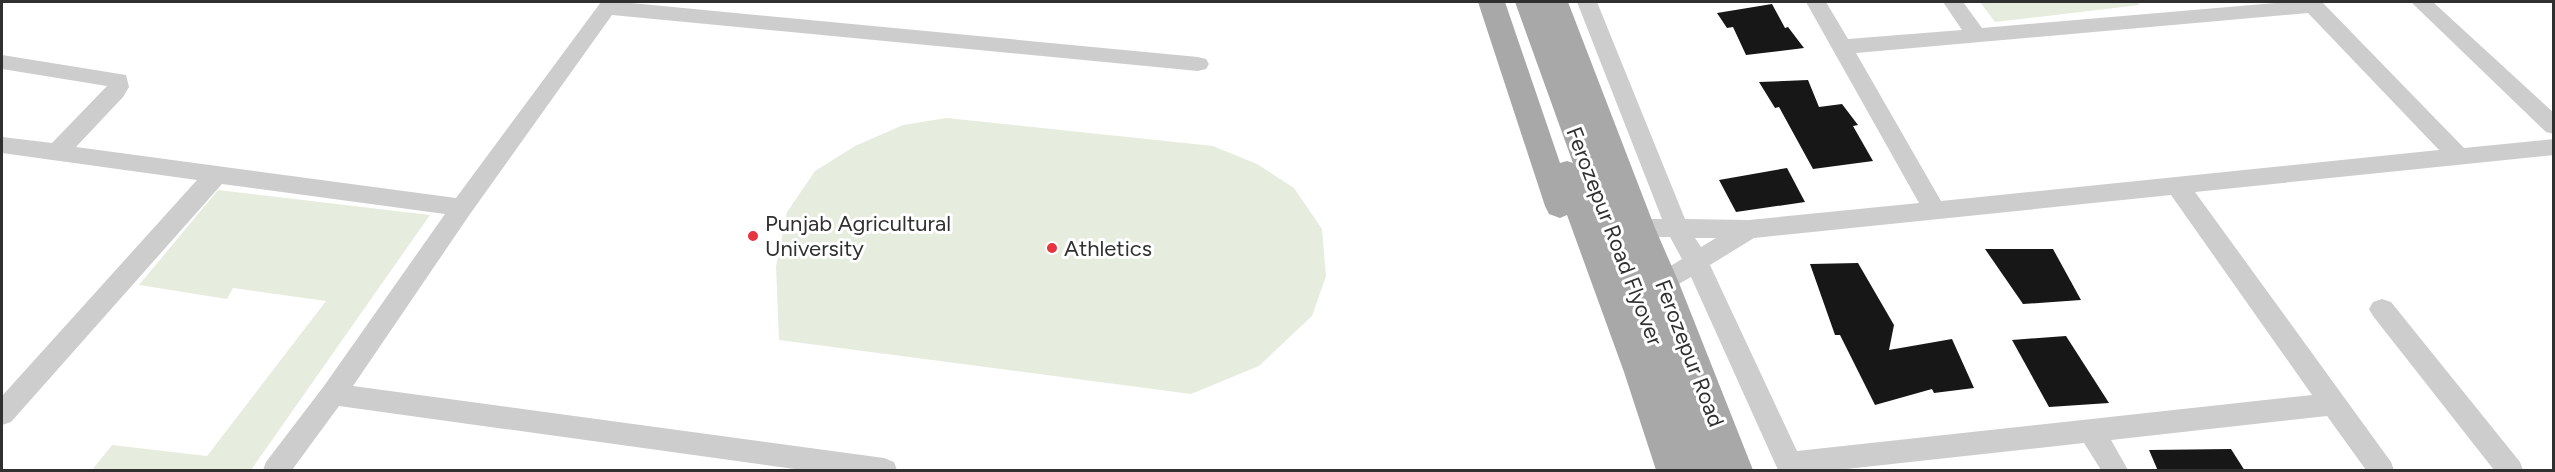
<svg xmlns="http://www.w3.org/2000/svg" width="2555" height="472" viewBox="0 0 2555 472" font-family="Figtree,sans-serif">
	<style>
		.green { fill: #e6edde }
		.building { fill: #171717 }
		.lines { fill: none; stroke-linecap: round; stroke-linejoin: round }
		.minor { fill: #cdcdcd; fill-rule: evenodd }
		.major { fill: #a8a8a8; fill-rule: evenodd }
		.poi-dot { fill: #e63440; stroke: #fff; stroke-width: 2 }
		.labels { text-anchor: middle; stroke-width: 6; stroke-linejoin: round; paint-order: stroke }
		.poi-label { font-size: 22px; fill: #303030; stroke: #fff; text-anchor: start }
		.street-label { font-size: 22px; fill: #303030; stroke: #fff }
	</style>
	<rect width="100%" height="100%" fill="#fff"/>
	<!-- green -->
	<g class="green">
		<polygon points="1980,2 2137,2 2140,5 1995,22"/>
		<polygon points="947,118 1213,146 1257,164 1294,188 1322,229 1326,276 1312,316 1259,366 1191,394 779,340 776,266 787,212 815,171 855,146 903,125"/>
		<polygon points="218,190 430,215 251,470 92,470 112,445 207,456 326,301 233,288 227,299 139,285"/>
	</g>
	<!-- building -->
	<g class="building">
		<polygon points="1772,4 1785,28 1788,27 1804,48 1746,55 1733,27 1727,28 1717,13"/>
		<polygon points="1808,80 1819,107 1842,104 1858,125 1853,126 1873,161 1813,169 1779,107 1775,108 1759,82"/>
		<polygon points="1787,168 1805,202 1736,212 1719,180"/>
		<polygon points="1985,249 2053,249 2081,300 2023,304"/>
		<polygon points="1858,263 1894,325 1889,350 1952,339 1974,388 1934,393 1932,389 1875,405 1840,335 1835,335 1810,264"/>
		<polygon points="2066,336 2109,403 2049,407 2012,340"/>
		<polygon points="2231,449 2245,471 2158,471 2149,450"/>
	</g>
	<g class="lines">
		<!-- minor -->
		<g class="minor">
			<polygon points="601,2 621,2 1198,57 1206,59 1209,64 1206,69 1198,71 612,15 470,214 353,386 884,458 894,462 897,470 802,470 339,406 292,470 263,470 266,462 324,386 445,214 222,184 11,422 2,425 2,396 197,180 2,153 2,137 52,143 107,86 2,69 2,55 126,75 129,87 123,97 76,147 456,198"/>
			<path d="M 1577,2 L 1597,2 L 1685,219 L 1749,220 L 1919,203 L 1806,2 L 1826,2 L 1848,39 L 1962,30 L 1943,2 L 1963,2 L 1982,28 L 2287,2 L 2322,2 L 2464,148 L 2554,139 L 2554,155 L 2195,192 L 2391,462 L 2394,470 L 2366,470 L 2327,416 L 2111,440 L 2128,470 L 2101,470 L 2084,443 L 1837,470 L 1778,470 L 1691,277 L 1663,293 L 1654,290 L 1651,283 L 1654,276 L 1682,259 L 1670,237 L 1639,237 L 1631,234 L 1627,228 L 1631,222 L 1639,219 L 1662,219 ZM 2308,13 L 2439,150 L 1941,201 L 1856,53 ZM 2171,195 L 2312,395 L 1797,451 L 1710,265 L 1754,238 ZM 1695,238 L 1716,238 L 1701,247 Z"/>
			<polygon points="2411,2 2433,2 2554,113 2554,134 2546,132"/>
			<polygon points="2382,299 2391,302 2520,462 2523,470 2494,470 2373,316 2369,309 2373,302"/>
		</g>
		<!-- major -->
		<polygon class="major" points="1478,2 1505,2 1560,163 1567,161 1573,163 1515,2 1568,2 1655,228 1679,283 1753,470 1656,470 1624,372 1567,215 1560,218 1549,214 1545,206"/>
	</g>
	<!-- markers -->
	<g class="poi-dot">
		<circle cx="753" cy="236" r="6"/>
		<circle cx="1052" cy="248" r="6"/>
	</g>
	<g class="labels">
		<!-- poi labels -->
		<g class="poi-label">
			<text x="765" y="231">Punjab Agricultural<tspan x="765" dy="25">University</tspan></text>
			<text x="1064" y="256">Athletics</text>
		</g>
		<!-- street labels -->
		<g class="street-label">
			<text transform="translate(1615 236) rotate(69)" y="8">Ferozepur Road Flyover</text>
			<text transform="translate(1690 353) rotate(69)" y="8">Ferozepur Road</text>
		</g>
	</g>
	<!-- border -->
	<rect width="2555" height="472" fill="none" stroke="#303030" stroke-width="6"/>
</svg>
